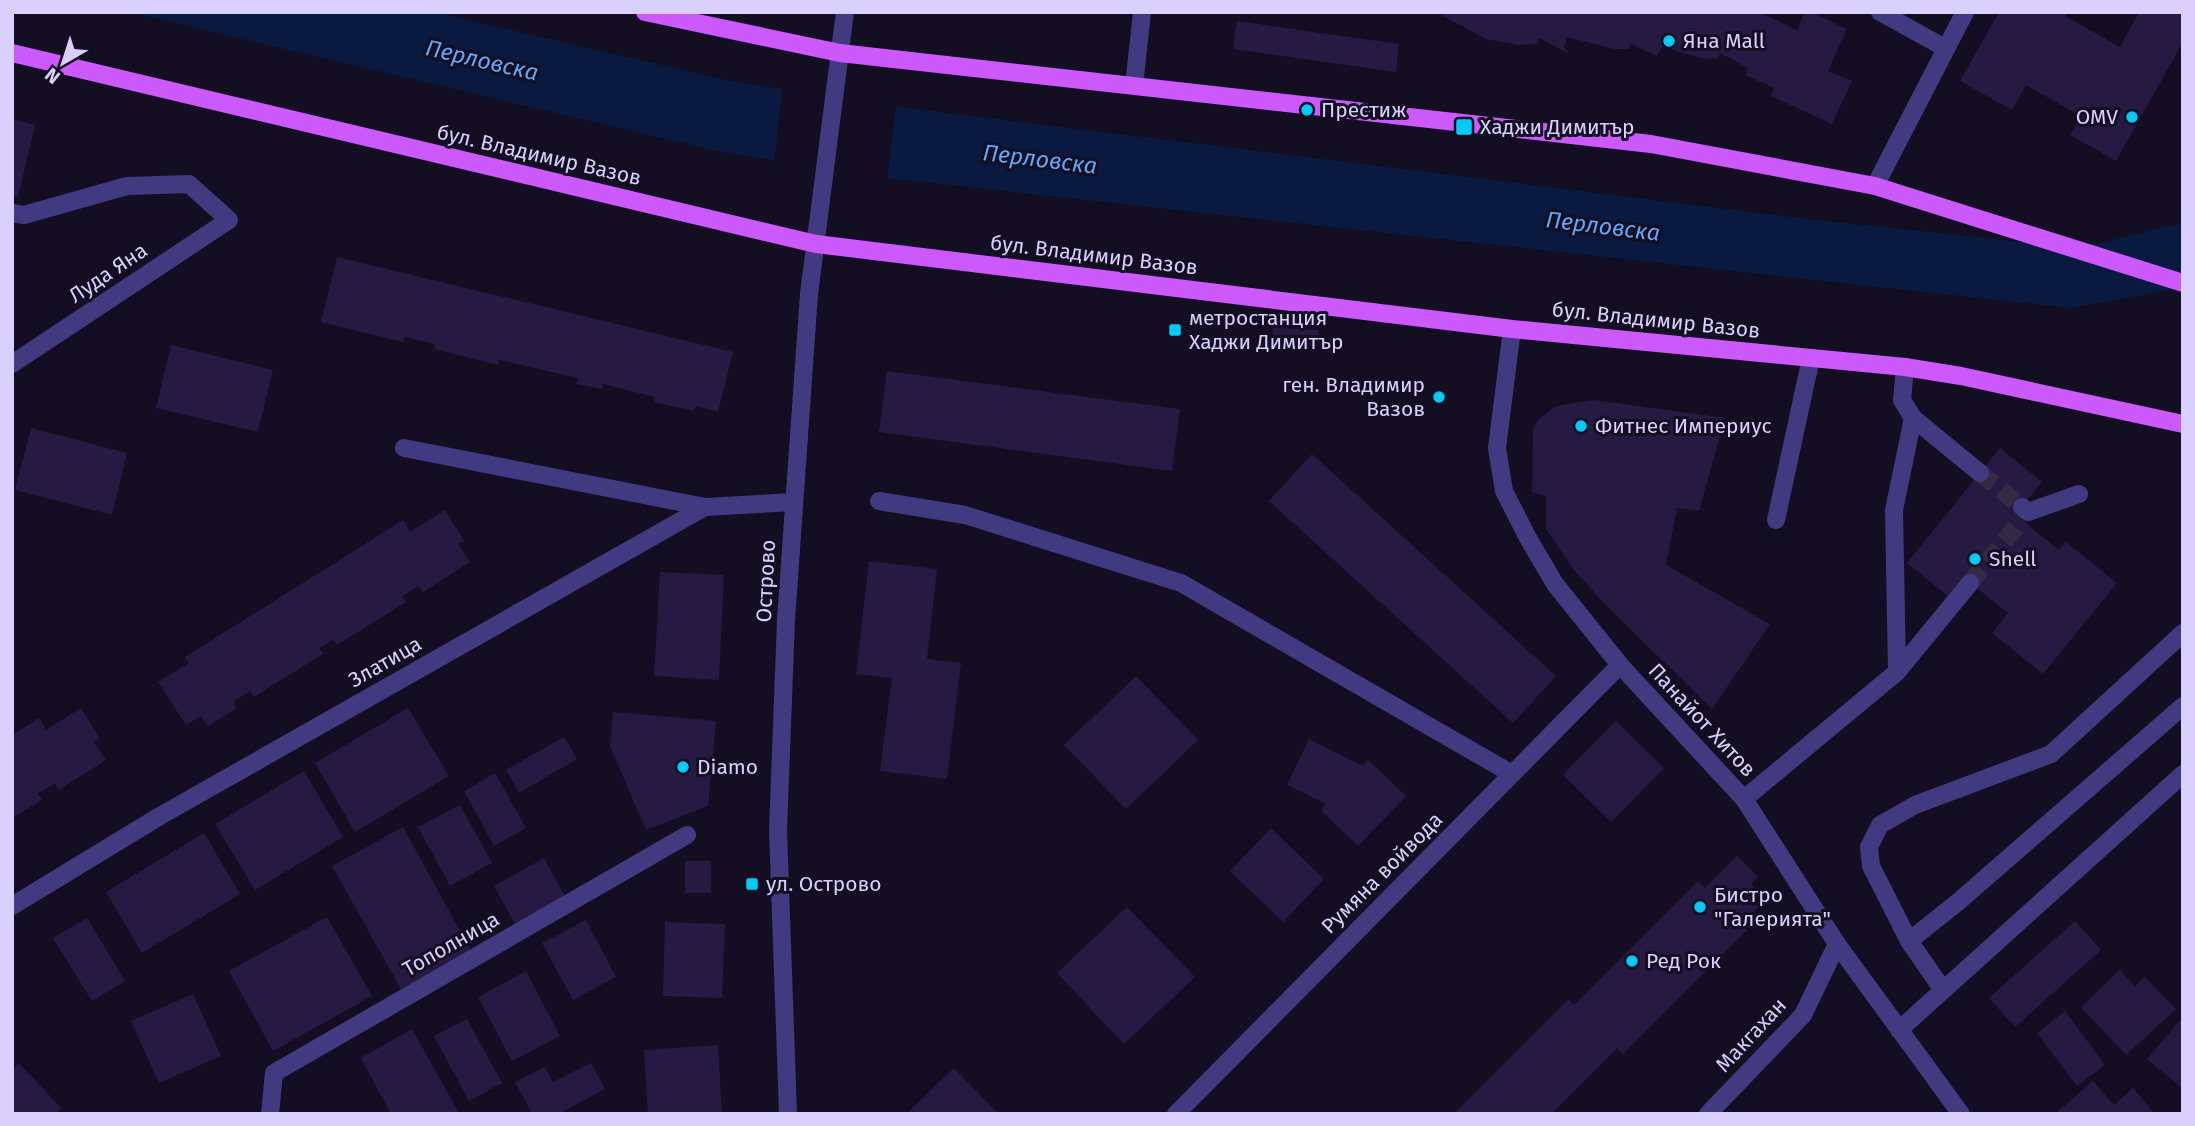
<svg xmlns="http://www.w3.org/2000/svg" width="2195" height="1126" viewBox="0 0 2195 1126" font-family="'Fira Sans',sans-serif">
	<style>
		.water { fill: #0a193f }
		.pier { fill: #130e22 }
		.building { fill: #261a43 }
		.lines { fill: none; stroke-linecap: round; stroke-linejoin: round }
		.minor-tunnel { stroke: #312b43; stroke-width: 18; stroke-dasharray: 18 9; stroke-linecap: butt }
		.minor { stroke: #423a80; stroke-width: 18 }
		.major { stroke: #cc59fc; stroke-width: 18 }
		.poi-dot { fill: #04cbf6; stroke: #130e22; stroke-width: 2.5 }
		.labels { text-anchor: middle; stroke-width: 6; stroke-linejoin: round; paint-order: stroke }
		.poi-label { font-size: 21px; fill: #d9d0fe; stroke: #130e22; text-anchor: start }
		.street-label { font-size: 21px; fill: #d9d0fe; stroke: #130e22 }
		.water-label { font-size: 23px; font-style: italic; fill: #60a8fc; stroke: #130e22 }
	</style>
	<rect width="100%" height="100%" fill="#130e22"/>
	<!-- water -->
	<polygon class="water" points="128,12 434,12 731,81 908,108 1817,220 2081,248 2183,222 2183,288 2070,308 894,179 725,153"/>
	<!-- pier -->
	<polygon class="pier" points="783,85 896,103 887,181 774,164"/>
	<!-- building -->
	<g class="building">
		<polygon points="1436,12 1759,12 1797,30 1805,12 1811,12 1847,29 1828,71 1852,81 1832,124 1771,96 1774,88 1745,75 1748,68 1720,53 1717,59 1701,58 1662,47 1657,56 1631,44 1629,49 1615,49 1567,37 1564,47 1570,54 1539,38 1537,44 1519,45 1486,39"/>
		<polygon points="1999,12 2067,12 2065,16 2120,47 2139,12 2178,12 2183,15 2183,42 2116,161 2070,135 2081,116 2026,85 2012,110 1960,81"/>
		<polygon points="1237,21 1399,44 1396,72 1233,49"/>
		<polygon points="12,119 35,125 18,197 12,196"/>
		<polygon points="337,257 733,352 718,412 696,406 694,411 654,402 655,397 603,384 602,389 576,384 578,378 499,360 498,365 434,349 435,344 405,337 403,342 321,322"/>
		<polygon points="1273,328 1319,330 1318,347 1272,345"/>
		<polygon points="171,345 273,370 258,432 156,408"/>
		<polygon points="887,371 1180,409 1172,471 879,432"/>
		<polygon points="1594,400 1725,418 1699,511 1677,508 1666,565 1770,624 1712,709 1606,605 1574,570 1546,529 1546,496 1532,492 1533,427 1539,419 1556,406"/>
		<polygon points="31,428 127,453 112,515 15,490"/>
		<polygon points="2000,448 2042,482 2015,515 2059,550 2066,542 2117,583 2043,674 1992,633 2008,613 1963,577 1948,596 1907,563"/>
		<polygon points="1312,454 1556,676 1513,723 1269,501"/>
		<polygon points="445,510 464,541 458,544 470,562 423,592 419,586 402,596 406,602 337,645 333,640 319,648 323,654 254,697 250,691 233,702 237,708 208,726 201,716 186,725 158,682 189,663 185,657 403,520 410,532"/>
		<polygon points="869,561 937,569 927,659 961,663 947,779 880,771 892,678 856,674"/>
		<polygon points="660,572 724,575 719,680 654,676"/>
		<polygon points="1136,676 1198,740 1126,809 1064,745"/>
		<polygon points="81,708 100,738 94,742 106,760 59,790 55,783 38,794 42,800 12,818 12,735 39,718 46,730"/>
		<polygon points="408,708 449,776 355,832 315,763"/>
		<polygon points="613,712 716,721 708,806 646,830 610,746"/>
		<polygon points="1616,721 1664,768 1611,822 1563,775"/>
		<polygon points="564,737 577,759 519,793 506,770"/>
		<polygon points="1309,739 1363,766 1368,760 1406,796 1358,846 1321,810 1326,804 1287,785"/>
		<polygon points="304,771 343,837 255,890 215,824"/>
		<polygon points="495,773 526,828 494,846 464,791"/>
		<polygon points="460,805 492,863 450,886 418,827"/>
		<polygon points="403,827 471,951 401,989 332,866"/>
		<polygon points="1271,828 1324,879 1283,922 1230,871"/>
		<polygon points="204,833 240,894 142,953 106,892"/>
		<polygon points="1737,856 1758,877 1751,884 1766,900 1741,924 1747,930 1623,1054 1617,1048 1551,1114 1454,1114 1569,999 1574,1005 1698,881 1705,888"/>
		<polygon points="544,858 566,898 516,926 494,886"/>
		<rect x="685" y="861" width="26" height="32"/>
		<polygon points="1127,907 1195,977 1124,1044 1057,973"/>
		<polygon points="327,917 372,996 273,1051 229,971"/>
		<polygon points="87,918 125,981 92,1001 53,938"/>
		<polygon points="586,920 616,977 573,1000 542,943"/>
		<polygon points="2075,921 2101,950 2015,1027 1989,998"/>
		<polygon points="665,922 725,924 722,998 663,996"/>
		<polygon points="2120,970 2135,986 2145,977 2176,1009 2126,1055 2081,1007"/>
		<polygon points="526,971 560,1036 512,1061 478,997"/>
		<polygon points="193,994 221,1056 159,1083 131,1021"/>
		<polygon points="2065,1011 2105,1065 2077,1086 2037,1033"/>
		<polygon points="2183,1017 2183,1089 2147,1059"/>
		<polygon points="467,1019 502,1083 469,1101 434,1036"/>
		<polygon points="412,1029 459,1113 456,1114 391,1114 361,1058"/>
		<polygon points="718,1045 722,1114 648,1114 644,1050"/>
		<polygon points="19,1063 62,1109 58,1111 61,1114 12,1114 12,1069"/>
		<polygon points="591,1063 605,1089 558,1114 532,1114 515,1082 545,1067 553,1082"/>
		<polygon points="954,1068 999,1114 906,1114"/>
		<polygon points="2093,1081 2114,1105 2133,1088 2155,1114 2055,1114"/>
	</g>
	<g class="lines">
		<!-- minor-tunnel -->
		<g class="minor-tunnel">
			<polyline points="1980,473 2022,507"/>
			<polyline points="1970,583 2022,520"/>
		</g>
		<!-- minor -->
		<g class="minor">
			<polyline points="1880,12 1945,48"/>
			<polyline points="1134,86 1142,12"/>
			<polyline points="1875,186 1965,12"/>
			<polyline points="12,213 24,215 127,186 189,184 229,220 12,364"/>
			<polyline points="1512,329 1497,448 1504,491 1528,538 1555,584 1620,665 1744,799 1837,944 1961,1114"/>
			<polyline points="1905,367 1902,400 1913,418 1980,473"/>
			<polyline points="404,448 705,507"/>
			<polyline points="879,501 965,515 1181,583 1512,774"/>
			<polyline points="2022,507 2028,512 2079,494"/>
			<polyline points="1776,520 1811,358"/>
			<polyline points="1897,672 1894,510 1913,418"/>
			<polyline points="1744,799 1897,672 1970,583"/>
			<polyline points="12,906 160,816 705,507 794,502"/>
			<polyline points="1909,941 1958,902 2183,706"/>
			<polyline points="1943,990 1909,941 1871,866 1869,847 1880,825 1915,805 2051,754 2183,633"/>
			<polyline points="1899,1030 2183,774"/>
			<polyline points="270,1114 274,1073 687,835"/>
			<polyline points="788,1114 778,830 786,620 809,294 845,12"/>
			<polyline points="1176,1114 1620,665"/>
			<polyline points="1708,1114 1803,1015 1837,944"/>
		</g>
		<!-- major -->
		<g class="major">
			<polyline points="645,12 840,53 1651,144 1875,186 2183,283"/>
			<polyline points="12,53 816,244 1512,329 1905,367 1961,376 2183,424"/>
		</g>
	</g>
	<!-- markers -->
	<g class="poi-dot">
		<circle cx="1669" cy="41" r="7"/>
		<circle cx="1307" cy="110" r="7"/>
		<circle cx="2132" cy="117" r="7"/>
		<rect x="1455" y="118" width="18" height="18" rx="3.5"/>
		<rect x="1168" y="323" width="14" height="14" rx="3.5"/>
		<circle cx="1439" cy="397" r="7"/>
		<circle cx="1581" cy="426" r="7"/>
		<circle cx="1975" cy="559" r="7"/>
		<circle cx="683" cy="767" r="7"/>
		<rect x="745" y="877" width="14" height="14" rx="3.5"/>
		<circle cx="1700" cy="907" r="7"/>
		<circle cx="1632" cy="961" r="7"/>
	</g>
	<g class="labels">
		<!-- poi labels -->
		<g class="poi-label">
			<text x="1683" y="48">Яна Mall</text>
			<text x="1321" y="117">Престиж</text>
			<text x="2118" y="124" text-anchor="end">OMV</text>
			<text x="1480" y="134">Хаджи Димитър</text>
			<text x="1189" y="325">метростанция<tspan x="1189" dy="24">Хаджи Димитър</tspan></text>
			<text x="1425" y="392" text-anchor="end">ген. Владимир<tspan x="1425" dy="24">Вазов</tspan></text>
			<text x="1595" y="433">Фитнес Империус</text>
			<text x="1989" y="566">Shell</text>
			<text x="697" y="774">Diamo</text>
			<text x="766" y="891">ул. Острово</text>
			<text x="1714" y="902">Бистро<tspan x="1714" dy="24">"Галерията"</tspan></text>
			<text x="1646" y="968">Ред Рок</text>
		</g>
		<!-- street labels -->
		<g class="street-label">
			<text transform="translate(539 155) rotate(13)" y="7">бул. Владимир Вазов</text>
			<text transform="translate(1094 255) rotate(7)" y="7">бул. Владимир Вазов</text>
			<text transform="translate(108 273) rotate(-34)" y="7">Луда Яна</text>
			<text transform="translate(1656 320) rotate(6)" y="7">бул. Владимир Вазов</text>
			<text transform="translate(766 581) rotate(-87)" y="7">Острово</text>
			<text transform="translate(385 662) rotate(-30)" y="7">Златица</text>
			<text transform="translate(1702 720) rotate(47)" y="7">Панайот Хитов</text>
			<text transform="translate(1382 873) rotate(-45)" y="7">Румяна войвода</text>
			<text transform="translate(451 944) rotate(-30)" y="7">Тополница</text>
			<text transform="translate(1751 1035) rotate(-47)" y="7">Макгахан</text>
		</g>
		<!-- water labels -->
		<g class="water-label">
			<text transform="translate(482 60) rotate(13)" y="8">Перловска</text>
			<text transform="translate(1040 159) rotate(7)" y="8">Перловска</text>
			<text transform="translate(1603 226) rotate(7)" y="8">Перловска</text>
		</g>
	</g>
	<!-- border -->
	<rect width="2195" height="1126" fill="none" stroke="#d9d0fe" stroke-width="28"/>
	<!-- north arrow -->
	<g transform="translate(63 63) rotate(219)" stroke="#130e22" stroke-width="5" paint-order="stroke">
	<path d="M0-5L12 26L0 18L-12 26Z" fill="#d9d0fe"/>
	<text y="-10" font-size="19" font-weight="bold" text-anchor="middle" fill="#d9d0fe">N</text>
	</g>
</svg>
